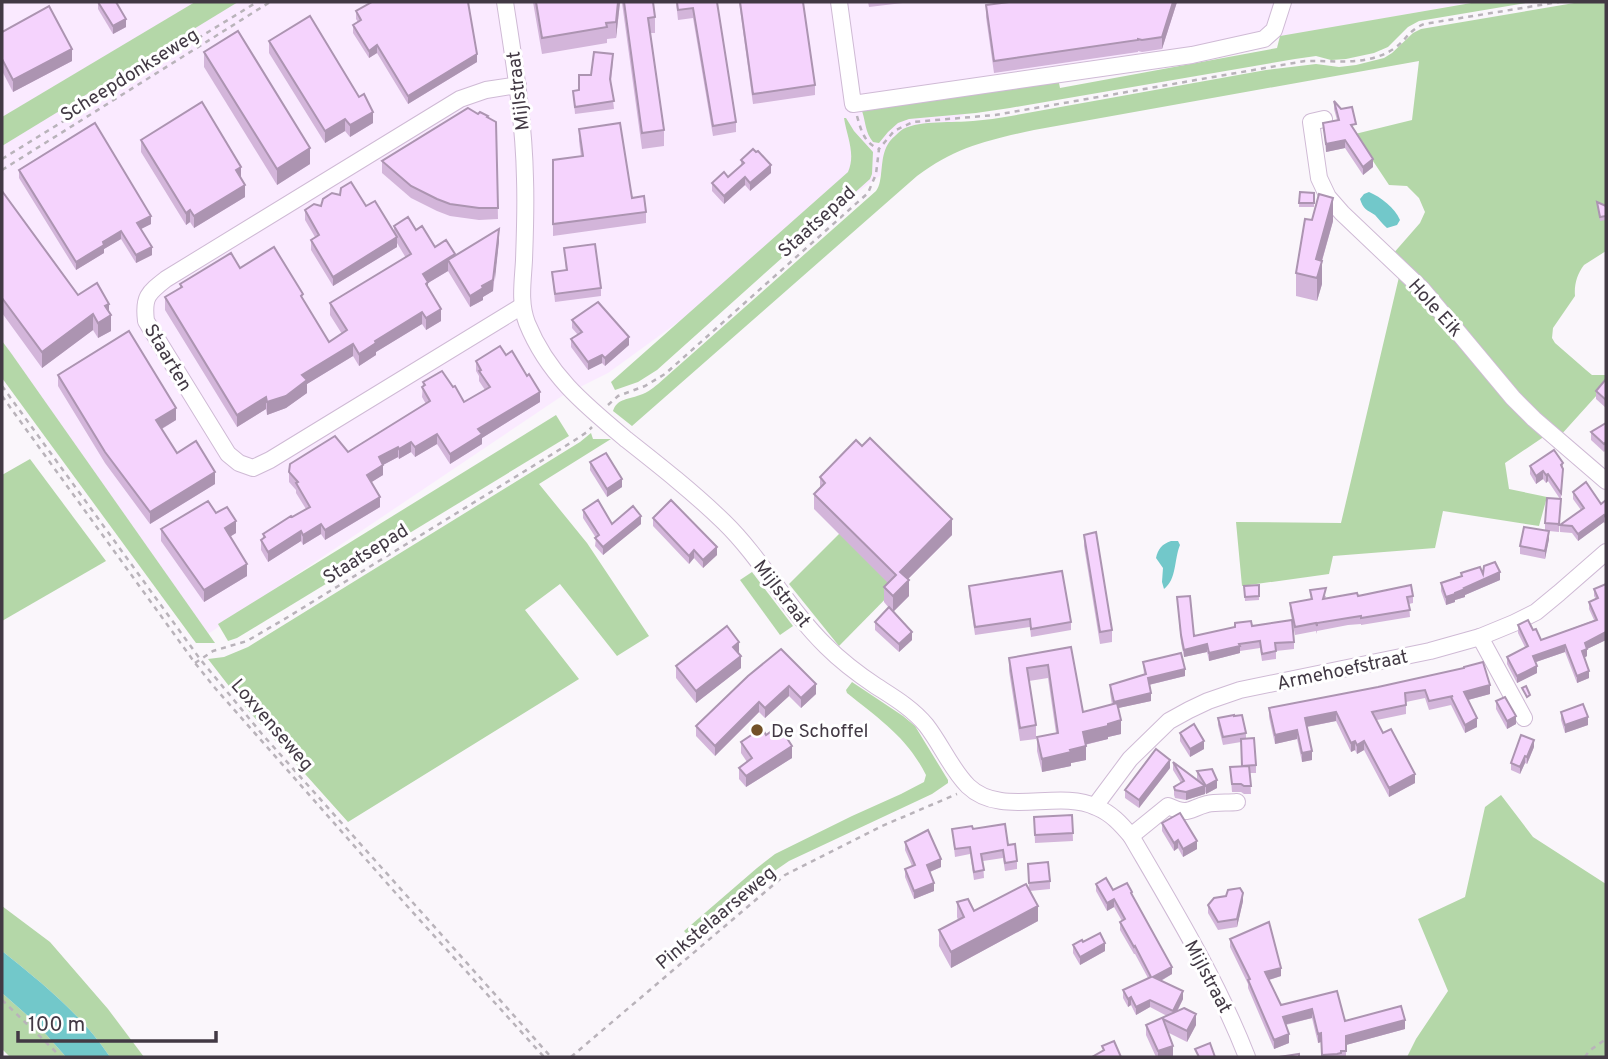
<svg xmlns="http://www.w3.org/2000/svg" width="1608" height="1059" viewBox="0 0 1608 1059" font-family="Overpass,sans-serif">
	<style>
		.built { fill: #faeaff }
		.green { fill: #b4d7a8 }
		.water { fill: #72c8ca }
		.lines { fill: none; stroke-linecap: round; stroke-linejoin: round }
		.minor-casing { stroke: #cfbad5; stroke-width: 18 }
		.path { stroke: #b9b3ba; stroke-width: 2.5; stroke-dasharray: 5 5; stroke-linecap: butt }
		.minor { stroke: #fff; stroke-width: 16 }
		.wall { fill: #d3b5da }
		.shaded-wall { fill: #ac94b1 }
		.building { fill: #f5d3fd; stroke: #ac94b1; stroke-width: 2 }
		.poi-dot { fill: #735128; stroke: #fff; stroke-width: 2.5 }
		.labels { text-anchor: middle; stroke-width: 6; stroke-linejoin: round; paint-order: stroke }
		.street-label { font-size: 19px; fill: #423944; stroke: #fff }
		.poi-label { font-size: 19px; fill: #423944; stroke: #fff; text-anchor: start }
	</style>
	<rect width="100%" height="100%" fill="#faf6fb"/>
	<!-- built -->
	<polygon class="built" points="2,2 1474,2 1001,88 608,373 562,396 208,634 2,344"/>
	<!-- green -->
	<g class="green">
		<polygon points="195,2 238,2 2,146 2,117"/>
		<path d="M 1477,2 L 1532,2 L 1419,21 L 1408,27 L 1388,47 L 1374,53 L 1346,59 L 1331,60 L 1316,56 L 1295,59 L 1010,108 L 976,113 L 909,119 L 898,123 L 888,132 L 879,143 L 873,142 C 865,132 866,123 862,111 L 1058,78 L 1060,88 L 1277,48 L 1280,36 Z"/>
		<path d="M 1580,2 L 1606,2 L 1606,251 L 1584,265 C 1577,274 1574,285 1575,296 L 1553,328 L 1552,338 L 1555,343 L 1586,370 L 1592,375 L 1606,375 L 1606,385 L 1560,436 L 1550,428 L 1392,255 L 1420,223 L 1425,212 L 1419,198 L 1407,186 L 1389,185 L 1355,134 L 1412,120 L 1419,61 L 1034,130 C 988,140 956,147 917,176 L 632,426 L 613,411 C 617,399 626,400 637,396 C 645,394 652,389 658,384 L 876,191 C 884,181 879,158 888,144 C 891,139 898,133 903,129 C 921,120 954,123 973,121 C 986,120 999,118 1011,116 L 1266,70 L 1316,64 L 1339,67 L 1356,65 L 1384,58 L 1392,53 L 1413,33 L 1421,29 Z"/>
		<path d="M 844,118 L 846,118 L 854,131 L 873,152 L 872,174 L 870,179 L 657,370 L 638,382 L 615,390 L 611,382 L 848,172 C 856,154 847,137 844,118 Z"/>
		<polygon points="1399,277 1440,319 1545,436 1505,463 1509,489 1547,497 1539,526 1443,511 1435,548 1333,556 1329,574 1242,586 1236,522 1341,523"/>
		<polygon points="2,341 11,353 215,643 196,643 2,378"/>
		<polygon points="556,415 569,436 237,638 228,641 218,624"/>
		<polygon points="591,433 593,439 611,439 539,484 587,543 649,636 617,656 560,584 525,610 579,679 348,822 246,708 208,659 224,657 248,647 580,442"/>
		<polygon points="30,459 106,561 2,621 2,475"/>
		<polygon points="849,524 905,579 839,646 789,584"/>
		<polygon points="752,572 793,626 780,635 740,580"/>
		<path d="M 852,682 L 903,716 L 915,726 L 948,780 L 948,783 L 932,794 L 789,861 L 776,870 L 693,940 L 684,931 L 757,868 L 775,854 L 852,816 L 901,794 L 924,782 L 926,775 C 907,737 879,719 847,693 L 846,690 Z"/>
		<polygon points="1501,795 1533,837 1606,884 1606,1057 1407,1057 1416,1039 1448,991 1418,919 1465,897 1485,807"/>
		<path d="M 2,906 L 50,942 L 108,1009 L 144,1057 L 110,1057 C 81,1014 42,983 2,951 Z"/>
		<polygon points="2,993 36,1023 66,1057 10,1057 2,1049"/>
	</g>
	<!-- water -->
	<g class="water">
		<path d="M 1369,192 C 1381,197 1395,208 1400,220 L 1397,225 L 1387,228 C 1382,224 1379,219 1375,215 C 1367,210 1363,209 1360,199 L 1364,194 Z"/>
		<path d="M 1171,541 L 1178,541 L 1180,545 C 1174,559 1177,579 1164,589 L 1162,582 L 1163,568 L 1156,558 C 1158,549 1162,544 1171,541 Z"/>
		<path d="M 2,951 C 42,983 81,1014 110,1057 L 66,1057 L 36,1023 L 2,993 Z"/>
	</g>
	<g class="lines">
		<defs>
			<g id="minor">
				<path d="M 505,2 C 514,61 524,120 525,179 C 526,206 525,233 524,260 C 523,281 519,302 527,323 C 548,375 585,405 627,440 C 660,466 693,492 724,522 C 762,559 788,609 826,646 C 841,661 858,674 876,686 C 893,697 912,708 926,725 C 941,744 951,769 968,786 C 1001,818 1058,789 1096,807 C 1111,813 1121,824 1131,836 C 1173,908 1217,980 1247,1057"/>
				<polyline points="839,2 853,104 1192,55 1264,39 1274,30 1283,2"/>
				<path d="M 518,85 L 486,90 L 460,99 L 166,279 C 148,293 143,297 146,321 L 228,454 L 239,463 L 253,468 L 270,460 L 522,306"/>
				<polyline points="1324,119 1311,122 1319,178 1328,197 1342,213 1422,289 1513,398 1534,419 1606,481"/>
				<polyline points="1480,637 1524,718"/>
				<polyline points="1095,806 1130,759 1169,721 1189,710 1208,701 1240,690 1430,651 1480,637 1514,623 1536,612 1559,593 1606,552"/>
				<path d="M 1131,836 L 1168,806 C 1190,816 1188,809 1207,804 C 1216,802 1228,803 1237,802"/>
			</g>
		</defs>
		<!-- minor casing -->
		<use href="#minor" class="minor-casing"/>
		<!-- path -->
		<g class="path">
			<path d="M 857,116 C 861,130 864,143 879,149"/>
			<polyline points="2,159 257,2"/>
			<polyline points="2,170 270,2"/>
			<polyline points="2,386 200,659 262,734 551,1057"/>
			<polyline points="2,396 195,663 215,688 408,907 544,1057"/>
			<path d="M 608,405 L 618,396 L 645,386 L 665,374 L 868,193 L 876,174 L 879,149 L 894,131 L 913,122 L 995,115 L 1305,61 C 1336,60 1367,67 1395,48 C 1407,39 1409,30 1424,24 L 1559,2"/>
			<polyline points="195,663 213,651 247,641 288,617 572,442 587,432 592,427"/>
			<polyline points="2,1000 54,1050 60,1057"/>
			<polyline points="571,1057 785,875 882,826 957,794"/>
			<polyline points="1585,1057 1589,1051 1606,1039"/>
		</g>
		<!-- minor -->
		<use href="#minor" class="minor"/>
	</g>
	<!-- wall -->
	<g class="wall">
		<polygon points="98,2 126,27 113,34 98,9"/>
		<polygon points="533,2 653,2 655,17 655,33 650,33 664,130 664,146 642,149 622,3 620,3 616,38 607,39 607,43 542,54"/>
		<polygon points="676,2 717,2 736,122 736,132 713,136 693,18 678,20"/>
		<polygon points="739,2 803,2 815,85 815,95 753,104"/>
		<polygon points="868,2 911,2 869,7"/>
		<polygon points="1177,2 1162,49 1142,52 1138,51 1138,52 994,73 986,17 986,5"/>
		<polygon points="356,11 477,62 408,104 377,53 369,58 353,33 353,25 358,22 356,19"/>
		<polygon points="2,32 72,61 13,92 2,71"/>
		<polygon points="269,41 373,123 350,137 345,131 325,143 269,53"/>
		<polygon points="204,52 310,164 277,185 204,67"/>
		<polygon points="613,62 611,82 614,109 575,114 573,91 579,90 591,75"/>
		<polygon points="1334,101 1356,132 1373,167 1363,175 1345,148 1326,152 1323,123 1337,120 1334,109"/>
		<polygon points="478,114 488,117 496,122 498,219 479,220 450,216 437,211 411,198 382,173 382,161"/>
		<polygon points="579,129 632,198 646,212 646,223 553,236 553,160 581,157 579,141"/>
		<polygon points="141,140 245,197 194,228 190,222 186,225 141,152"/>
		<polygon points="741,160 771,173 750,191 745,185 724,204 712,191 712,183 728,177 741,165"/>
		<polygon points="19,170 151,224 141,229 152,255 136,263 121,239 104,249 104,253 76,270 19,178"/>
		<polygon points="2,191 78,295 109,313 111,331 98,338 93,330 42,368 2,313"/>
		<polygon points="1300,192 1314,193 1314,207 1299,207"/>
		<polygon points="1597,202 1606,206 1606,220 1600,221"/>
		<polygon points="321,206 366,206 394,232 394,226 416,230 435,247 455,256 499,241 493,291 483,297 483,300 470,307 448,271 428,283 428,288 441,321 426,330 422,324 376,352 376,355 359,366 353,356 307,384 307,393 286,408 267,415 266,409 237,427 165,310 165,297 180,288 180,284 240,268 303,299 329,342 342,334 330,315 330,303 406,258 397,243 397,247 333,286 311,250 311,240 315,237 305,220 305,210"/>
		<polygon points="1312,220 1333,221 1322,261 1322,284 1317,301 1296,296 1296,273"/>
		<polygon points="564,248 601,288 601,296 555,302 552,272 566,270"/>
		<polygon points="572,320 629,345 605,366 602,363 588,370 571,347 571,339 578,335 572,328"/>
		<polygon points="506,355 540,402 482,438 482,444 450,464 437,444 415,457 411,452 399,459 398,457 383,465 383,475 371,482 380,507 325,540 321,534 303,545 301,541 268,562 261,550 261,540 263,539 263,534 306,509 296,493 296,490 289,482 289,472 348,452 426,404 422,397 423,382 464,402 485,390 479,381 479,376 476,371 476,361"/>
		<polygon points="58,375 176,420 162,429 177,453 215,484 150,524 105,463 58,386"/>
		<polygon points="1606,379 1606,408 1596,399 1596,391"/>
		<polygon points="1606,423 1606,450 1604,452 1591,440 1591,432"/>
		<polygon points="590,462 622,487 607,497 590,470"/>
		<polygon points="1563,463 1559,532 1549,531 1549,539 1545,559 1520,554 1520,546 1545,530 1545,523 1560,499 1548,481 1546,483 1543,479 1536,484 1530,474 1530,466"/>
		<polygon points="820,477 952,535 908,579 909,596 893,612 912,640 899,652 875,630 875,622 889,608 884,602 884,587 888,583 814,509 814,494 820,489"/>
		<polygon points="1573,492 1601,504 1606,500 1606,525 1604,522 1578,541 1572,533 1560,532 1560,525 1581,510 1573,499"/>
		<polygon points="583,510 612,524 641,524 603,555 595,546 596,538 583,518"/>
		<polygon points="216,513 236,533 230,536 247,576 204,602 161,541 161,529"/>
		<polygon points="653,518 717,555 703,568 694,558 689,564 653,526"/>
		<polygon points="1084,535 1112,630 1112,642 1100,644 1084,546"/>
		<polygon points="1461,573 1483,574 1500,580 1465,595 1465,597 1455,600 1455,602 1446,605 1441,591 1441,583 1461,576"/>
		<polygon points="1606,584 1606,640 1587,649 1587,656 1584,658 1589,678 1577,683 1565,652 1536,662 1537,673 1517,683 1507,664 1507,657 1525,647 1518,633 1518,625 1533,630 1541,640 1594,620 1589,609 1589,602 1596,599 1594,596 1594,589"/>
		<polygon points="1259,585 1259,600 1245,601 1244,586"/>
		<polygon points="969,586 1071,622 1071,630 1031,637 1030,627 975,635 969,594"/>
		<polygon points="1310,590 1326,596 1325,599 1358,596 1413,596 1413,603 1409,604 1410,617 1361,625 1361,624 1348,625 1317,631 1317,634 1316,631 1295,635 1290,611 1290,603 1311,600"/>
		<polygon points="1177,597 1194,636 1235,627 1235,623 1252,626 1294,642 1294,649 1276,651 1276,659 1262,661 1260,648 1240,651 1240,653 1209,661 1207,652 1184,657 1181,643"/>
		<polygon points="1071,647 1083,712 1112,705 1110,692 1110,685 1144,675 1143,662 1185,676 1149,685 1151,701 1118,708 1121,734 1108,737 1108,739 1085,745 1086,760 1071,763 1071,766 1042,772 1037,751 1037,737 1056,733 1048,678 1029,681 1036,725 1036,739 1020,741 1009,671 1009,658"/>
		<polygon points="781,649 816,694 801,708 789,696 765,718 759,712 715,756 696,736 696,726"/>
		<polygon points="739,654 741,668 696,703 676,678 676,666"/>
		<polygon points="1378,687 1490,694 1468,700 1477,727 1465,733 1451,705 1429,710 1425,698 1406,702 1406,714 1377,720 1383,733 1415,783 1389,797 1364,750 1357,754 1355,750 1351,752 1336,721 1307,727 1312,760 1302,762 1297,739 1275,744 1269,717 1269,708"/>
		<polygon points="1496,701 1516,724 1507,729 1496,709"/>
		<polygon points="1561,712 1588,725 1565,733 1561,720"/>
		<polygon points="1234,716 1246,733 1246,739 1256,765 1256,773 1250,773 1251,794 1244,794 1241,792 1232,792 1230,767 1242,766 1241,742 1223,745 1218,725 1218,718"/>
		<polygon points="1180,733 1204,749 1190,757 1180,741"/>
		<polygon points="741,742 792,758 746,787 739,779 739,768 747,762 741,753"/>
		<polygon points="1534,747 1527,764 1525,763 1520,774 1511,770 1511,763"/>
		<polygon points="1173,762 1198,781 1197,779 1197,771 1217,788 1206,794 1205,792 1205,794 1186,800 1175,798 1174,795 1174,787 1181,783 1173,770"/>
		<polygon points="1170,768 1139,808 1125,798 1125,790"/>
		<polygon points="1072,815 1073,841 1035,843 1034,817"/>
		<polygon points="1162,823 1197,849 1183,857 1178,848 1174,851 1162,831"/>
		<polygon points="952,829 973,829 1008,845 1017,861 1017,869 1005,871 1003,858 983,861 984,878 974,880 970,854 955,857"/>
		<polygon points="905,842 941,867 930,872 934,891 914,899 905,877 905,869 912,866 905,850"/>
		<polygon points="1028,864 1050,881 1050,889 1030,891 1038,921 951,968 939,946 939,930 958,920 957,917 957,902 974,911 1029,889"/>
		<polygon points="1096,884 1113,890 1132,895 1172,974 1161,981 1183,999 1177,1012 1196,1025 1187,1042 1167,1032 1173,1056 1169,1057 1156,1057 1146,1035 1146,1025 1167,1016 1150,1007 1136,1015 1131,1005 1128,1007 1123,998 1123,990 1148,978 1135,954 1134,954 1120,930 1120,922 1122,921 1114,907 1107,911 1096,891"/>
		<polygon points="1243,901 1237,927 1218,930 1208,913 1208,905"/>
		<polygon points="1230,939 1281,976 1269,980 1281,1005 1337,991 1345,1021 1405,1029 1346,1045 1346,1057 1322,1057 1321,1042 1318,1043 1312,1018 1286,1025 1289,1043 1274,1049 1248,988 1248,984 1230,947"/>
		<polygon points="1083,942 1105,951 1080,965 1073,953 1073,945"/>
	</g>
	<!-- shaded-wall -->
	<g class="shaded-wall">
		<polygon points="618,2 620,2 616,38 616,22"/>
		<polygon points="1173,2 1177,2 1162,49 1162,37"/>
		<polygon points="126,19 126,27 113,34 113,26"/>
		<polygon points="377,45 377,53 369,58 369,51"/>
		<polygon points="72,49 72,61 13,92 13,80"/>
		<polygon points="477,54 477,62 408,104 408,96"/>
		<polygon points="373,112 373,123 350,137 350,125"/>
		<polygon points="345,119 345,131 325,143 325,131"/>
		<polygon points="1345,140 1345,148 1326,152 1326,144"/>
		<polygon points="310,148 310,164 277,185 277,169"/>
		<polygon points="1373,159 1373,167 1363,175 1363,167"/>
		<polygon points="771,165 771,173 750,191 750,183"/>
		<polygon points="241,167 241,179 236,170"/>
		<polygon points="745,177 745,185 724,204 724,196"/>
		<polygon points="245,185 245,197 194,228 194,216"/>
		<polygon points="1333,198 1333,221 1317,278 1316,259"/>
		<polygon points="190,210 190,222 186,225 186,213"/>
		<polygon points="151,216 151,224 137,231 137,223"/>
		<polygon points="499,229 499,241 495,279 495,268"/>
		<polygon points="121,231 121,239 104,249 104,253 76,270 76,262 103,242"/>
		<polygon points="397,237 397,247 333,286 333,277"/>
		<polygon points="152,247 152,255 136,263 136,255"/>
		<polygon points="455,254 455,267 448,260 448,271 428,283 428,295 423,274"/>
		<polygon points="1322,261 1322,284 1317,301 1317,278"/>
		<polygon points="494,267 493,291 483,297 483,300 470,307 470,296"/>
		<polygon points="109,304 109,316 111,315 111,331 98,338 98,323 105,306"/>
		<polygon points="441,309 441,321 426,330 426,318"/>
		<polygon points="422,312 422,324 376,352 376,355 359,366 359,354 375,341"/>
		<polygon points="93,314 93,330 42,368 42,352"/>
		<polygon points="629,337 629,345 605,366 605,358"/>
		<polygon points="353,344 353,356 307,384 307,393 286,408 267,415 267,402 302,375"/>
		<polygon points="602,355 602,363 588,370 588,362"/>
		<polygon points="540,392 540,402 482,438 482,444 450,464 450,454 478,429"/>
		<polygon points="266,397 266,409 237,427 237,415"/>
		<polygon points="176,408 176,420 156,432 156,420"/>
		<polygon points="437,434 437,444 415,457 415,447"/>
		<polygon points="411,442 411,452 399,459 399,449"/>
		<polygon points="398,447 398,457 383,465 383,475 367,485 367,475 379,457"/>
		<polygon points="1543,471 1543,479 1536,484 1536,476"/>
		<polygon points="215,472 215,484 150,524 150,512"/>
		<polygon points="1548,474 1548,481 1546,483 1546,475"/>
		<polygon points="622,479 622,487 607,497 607,489"/>
		<polygon points="380,497 380,507 325,540 325,530"/>
		<polygon points="1604,515 1604,522 1578,541 1578,534"/>
		<polygon points="641,516 641,524 603,555 603,547"/>
		<polygon points="952,519 952,535 900,587 900,572"/>
		<polygon points="236,521 236,533 225,540 225,528"/>
		<polygon points="321,524 321,534 303,545 303,535"/>
		<polygon points="301,531 301,541 268,562 268,552"/>
		<polygon points="1549,531 1549,539 1545,559 1545,551"/>
		<polygon points="717,547 717,555 703,568 703,560"/>
		<polygon points="694,550 694,558 689,564 689,556"/>
		<polygon points="247,564 247,576 204,602 204,590"/>
		<polygon points="1500,572 1500,580 1465,595 1465,597 1455,600 1455,602 1446,605 1446,597 1464,588"/>
		<polygon points="909,580 909,596 893,612 893,596"/>
		<polygon points="912,632 912,640 899,652 899,644"/>
		<polygon points="1606,632 1606,640 1585,650 1585,643"/>
		<polygon points="739,642 739,654 733,659 733,647"/>
		<polygon points="1207,644 1207,652 1184,657 1184,650"/>
		<polygon points="1565,645 1565,652 1533,663 1533,656"/>
		<polygon points="1240,646 1240,653 1209,661 1209,653"/>
		<polygon points="1587,649 1587,656 1582,659 1582,651"/>
		<polygon points="741,656 741,668 696,703 696,691"/>
		<polygon points="1537,666 1537,673 1517,683 1517,676"/>
		<polygon points="1185,669 1185,676 1148,685 1148,678"/>
		<polygon points="1589,671 1589,678 1577,683 1577,676"/>
		<polygon points="816,684 816,694 801,708 801,698"/>
		<polygon points="1490,685 1490,694 1464,701 1464,692"/>
		<polygon points="789,686 789,696 765,718 765,708"/>
		<polygon points="1151,693 1151,701 1114,709 1114,702"/>
		<polygon points="759,702 759,712 715,756 715,746"/>
		<polygon points="1336,712 1336,721 1305,727 1305,718"/>
		<polygon points="1516,716 1516,724 1507,729 1507,721"/>
		<polygon points="1588,717 1588,725 1565,733 1565,725"/>
		<polygon points="1477,718 1477,727 1465,733 1465,725"/>
		<polygon points="1121,720 1121,734 1108,737 1108,739 1083,745 1083,732"/>
		<polygon points="1297,730 1297,739 1275,744 1275,735"/>
		<polygon points="1534,740 1534,747 1527,764 1527,757"/>
		<polygon points="1204,741 1204,749 1190,757 1190,749"/>
		<polygon points="1355,741 1355,750 1351,752 1351,743"/>
		<polygon points="1364,741 1364,750 1357,754 1357,745"/>
		<polygon points="792,746 792,758 746,787 746,776"/>
		<polygon points="1086,746 1086,760 1071,763 1071,766 1042,772 1042,759"/>
		<polygon points="1312,751 1312,760 1302,762 1302,753"/>
		<polygon points="1525,756 1525,763 1520,774 1520,767"/>
		<polygon points="1170,760 1170,768 1139,808 1139,800"/>
		<polygon points="1415,774 1415,783 1389,797 1389,788"/>
		<polygon points="1217,780 1217,788 1206,794 1206,786"/>
		<polygon points="1205,786 1205,794 1186,800 1186,792"/>
		<polygon points="1178,840 1178,848 1174,851 1174,843"/>
		<polygon points="1197,841 1197,849 1183,857 1183,849"/>
		<polygon points="941,859 941,867 927,873 927,865"/>
		<polygon points="934,883 934,891 914,899 914,891"/>
		<polygon points="1243,893 1243,901 1237,927 1237,919"/>
		<polygon points="1114,899 1114,907 1107,911 1107,903"/>
		<polygon points="1038,906 1038,921 951,968 951,952"/>
		<polygon points="1105,943 1105,951 1080,965 1080,957"/>
		<polygon points="1172,967 1172,974 1153,985 1153,977"/>
		<polygon points="1281,968 1281,976 1265,981 1265,972"/>
		<polygon points="1183,991 1183,999 1173,1019 1173,1011"/>
		<polygon points="1131,997 1131,1005 1128,1007 1128,999"/>
		<polygon points="1150,1000 1150,1007 1136,1015 1136,1007"/>
		<polygon points="1312,1009 1312,1018 1283,1025 1283,1017"/>
		<polygon points="1196,1014 1196,1025 1187,1042 1187,1031"/>
		<polygon points="1405,1020 1405,1029 1346,1045 1346,1036"/>
		<polygon points="1321,1033 1321,1042 1318,1043 1318,1034"/>
		<polygon points="1289,1034 1289,1043 1274,1049 1274,1040"/>
		<polygon points="1173,1046 1173,1056 1169,1057 1158,1057 1158,1051"/>
	</g>
	<!-- building -->
	<g class="building">
		<polygon points="98,2 116,2 126,19 113,26"/>
		<polygon points="372,2 468,2 477,54 408,96 377,45 369,51 353,25 361,20 356,11"/>
		<polygon points="536,2 618,2 616,22 606,23 607,27 542,38"/>
		<polygon points="624,2 653,2 655,17 648,18 664,130 642,133"/>
		<polygon points="677,2 717,2 736,122 713,126 693,8 678,10"/>
		<polygon points="740,2 803,2 815,85 753,94"/>
		<polygon points="1009,2 1173,2 1162,37 1142,40 1138,39 1138,40 994,61 986,5"/>
		<polygon points="49,6 72,49 13,80 2,59 2,32"/>
		<polygon points="310,16 359,97 364,94 373,112 350,125 345,119 325,131 269,41"/>
		<polygon points="238,31 310,148 277,169 204,52"/>
		<polygon points="594,52 613,54 610,79 614,101 575,107 573,91 579,90 579,75 591,75"/>
		<polygon points="1334,101 1341,109 1352,107 1356,124 1351,125 1373,159 1363,167 1345,140 1326,144 1323,123 1339,120"/>
		<polygon points="202,102 241,167 236,170 245,185 194,216 190,210 186,213 141,140"/>
		<polygon points="468,108 478,114 480,112 488,116 487,117 496,122 498,208 479,208 450,204 437,199 411,186 382,161"/>
		<polygon points="95,123 151,216 137,223 152,247 136,255 121,231 103,242 104,245 76,262 19,170"/>
		<polygon points="620,123 632,198 644,196 646,212 553,224 553,160 583,156 579,129"/>
		<polygon points="753,149 756,152 758,151 771,165 750,183 745,177 724,196 712,183 724,172 728,177 744,163 741,160"/>
		<polygon points="351,182 366,206 375,201 397,237 333,277 311,240 319,235 305,210 314,204 321,206 323,199 332,193 340,195 341,188"/>
		<polygon points="2,191 78,295 97,283 109,304 105,306 111,315 98,323 93,314 42,352 2,298"/>
		<polygon points="1300,192 1314,193 1314,203 1299,203"/>
		<polygon points="1319,194 1333,198 1316,259 1322,261 1317,278 1296,273 1305,219 1312,220"/>
		<polygon points="1597,202 1606,206 1606,216 1600,217"/>
		<polygon points="408,217 416,230 422,226 435,247 446,240 455,254 423,274 428,282 426,284 441,309 426,318 422,312 375,341 376,343 359,354 353,344 302,375 307,380 286,396 267,402 266,397 237,415 165,297 182,287 180,284 231,253 240,268 274,247 303,294 301,296 329,342 347,330 330,303 411,254 394,226"/>
		<polygon points="499,229 493,280 482,286 483,288 470,296 448,260"/>
		<polygon points="595,244 601,288 555,294 552,272 567,270 564,248"/>
		<polygon points="598,302 629,337 605,358 602,355 588,362 571,339 582,332 572,320"/>
		<polygon points="129,331 176,408 156,420 177,453 196,441 215,472 150,512 105,452 58,375"/>
		<polygon points="500,346 506,355 512,351 527,376 529,374 540,392 478,429 482,434 450,454 437,434 415,447 411,442 399,449 398,447 379,457 383,465 367,475 380,497 325,530 321,524 303,535 301,531 268,552 261,540 265,537 263,534 291,516 292,517 310,507 296,483 298,482 289,472 290,464 335,436 348,452 356,447 430,401 422,387 425,385 423,382 442,371 453,387 455,386 464,402 490,387 479,371 481,370 476,361"/>
		<polygon points="1606,379 1606,400 1596,391"/>
		<polygon points="1606,423 1606,442 1604,444 1591,432"/>
		<polygon points="870,438 952,519 900,572 909,580 893,596 884,587 896,575 814,494 825,483 820,477 856,440 862,446"/>
		<polygon points="1554,450 1563,463 1561,465 1563,469 1561,493 1548,474 1546,475 1543,471 1536,476 1530,466"/>
		<polygon points="606,453 622,479 607,489 590,462"/>
		<polygon points="1586,482 1601,504 1606,500 1606,518 1604,515 1578,534 1572,526 1560,525 1584,508 1573,492"/>
		<polygon points="1547,498 1561,499 1559,524 1545,523"/>
		<polygon points="598,500 612,524 633,506 641,516 603,547 595,538 599,535 583,510"/>
		<polygon points="671,500 717,547 703,560 694,550 689,556 653,518"/>
		<polygon points="208,501 216,513 227,507 236,521 225,528 247,564 204,590 161,529"/>
		<polygon points="1524,527 1549,531 1545,551 1520,546"/>
		<polygon points="1096,532 1112,630 1100,632 1084,535"/>
		<polygon points="1495,562 1500,572 1464,588 1465,589 1455,593 1455,594 1446,597 1441,583 1462,576 1461,573 1480,567 1483,574 1484,566"/>
		<polygon points="1062,571 1071,622 1031,629 1030,619 975,627 969,586"/>
		<polygon points="1606,584 1606,632 1585,643 1587,649 1582,651 1589,671 1577,676 1565,645 1533,656 1537,666 1517,676 1507,657 1528,646 1518,625 1528,620 1533,630 1536,629 1541,640 1597,620 1589,602 1598,598 1594,589"/>
		<polygon points="1259,585 1259,596 1245,597 1244,586"/>
		<polygon points="1411,585 1413,596 1407,597 1410,610 1361,618 1361,616 1348,618 1317,623 1317,626 1316,623 1295,627 1290,603 1312,599 1310,590 1326,588 1323,599 1357,593 1358,596"/>
		<polygon points="1190,596 1194,636 1235,627 1235,623 1251,621 1252,626 1292,620 1294,642 1275,643 1276,651 1262,654 1260,641 1239,644 1240,646 1209,653 1207,644 1184,650 1181,635 1177,597"/>
		<polygon points="889,607 912,632 899,644 875,622"/>
		<polygon points="727,626 739,642 733,647 741,656 696,691 676,666"/>
		<polygon points="1071,647 1083,712 1117,703 1121,720 1108,724 1108,726 1083,732 1086,746 1070,750 1071,752 1042,759 1037,737 1058,733 1048,665 1027,668 1036,725 1020,728 1009,658"/>
		<polygon points="781,649 816,684 801,698 789,686 765,708 759,702 715,746 696,726 748,676"/>
		<polygon points="1181,653 1185,669 1148,678 1151,693 1114,702 1110,685 1146,674 1143,662"/>
		<polygon points="1483,662 1490,685 1464,692 1477,718 1465,725 1451,697 1453,696 1429,701 1425,690 1405,693 1406,705 1372,712 1383,733 1391,729 1415,774 1389,788 1364,741 1357,745 1355,741 1351,743 1336,712 1305,718 1312,751 1302,753 1297,730 1275,735 1269,708 1378,687 1464,668 1464,667"/>
		<polygon points="1526,686 1530,695 1527,697 1522,688"/>
		<polygon points="1505,697 1516,716 1507,721 1496,701"/>
		<polygon points="1583,704 1588,717 1565,725 1561,712"/>
		<polygon points="1234,715 1234,716 1242,715 1246,733 1223,737 1218,718"/>
		<polygon points="1194,724 1204,741 1190,749 1180,733"/>
		<polygon points="779,726 792,746 746,776 739,768 752,758 741,742 762,728 766,735"/>
		<polygon points="1521,735 1534,740 1527,757 1525,756 1520,767 1511,763"/>
		<polygon points="1254,738 1256,765 1242,766 1241,739"/>
		<polygon points="1156,749 1170,760 1139,800 1125,790"/>
		<polygon points="1173,762 1205,786 1186,792 1175,790 1174,787 1184,781"/>
		<polygon points="1249,766 1251,786 1244,786 1241,784 1232,784 1230,767"/>
		<polygon points="1212,769 1217,780 1206,786 1197,771"/>
		<polygon points="1180,813 1197,841 1183,849 1178,840 1174,843 1162,823"/>
		<polygon points="1072,815 1073,833 1035,835 1034,817"/>
		<polygon points="1005,824 1008,845 1015,844 1017,861 1005,863 1003,850 981,854 984,870 974,872 970,847 955,849 952,829 972,826 973,829"/>
		<polygon points="928,830 941,859 927,865 934,883 914,891 905,869 915,865 905,842"/>
		<polygon points="1048,862 1050,881 1029,883 1028,864"/>
		<polygon points="1106,878 1113,890 1127,883 1132,892 1131,893 1172,967 1153,977 1183,991 1173,1011 1150,1000 1136,1007 1131,997 1128,999 1123,990 1151,977 1135,946 1134,947 1120,922 1125,919 1114,899 1107,903 1096,884"/>
		<polygon points="1026,884 1038,906 951,952 939,930 964,917 957,902 968,899 974,911"/>
		<polygon points="1240,888 1243,893 1237,919 1218,922 1208,905 1214,898 1226,896 1228,890"/>
		<polygon points="1269,922 1281,968 1265,972 1281,1005 1337,991 1345,1021 1401,1006 1405,1020 1346,1036 1346,1051 1341,1051 1341,1053 1337,1054 1322,1055 1321,1033 1318,1034 1312,1009 1283,1017 1289,1034 1274,1040 1248,980 1250,979 1230,939"/>
		<polygon points="1100,933 1105,943 1080,957 1073,945 1082,940 1083,942"/>
		<polygon points="1184,1008 1196,1014 1187,1031 1163,1019 1173,1046 1158,1051 1146,1025"/>
		<polygon points="1114,1041 1121,1057 1092,1057 1104,1050 1102,1046"/>
		<polygon points="1210,1043 1215,1057 1199,1057 1195,1049"/>
		<polygon points="1299,1054 1299,1057 1279,1057"/>
	</g>
	<!-- markers -->
	<circle class="poi-dot" cx="757" cy="730" r="7"/>
	<g class="labels">
		<!-- street labels -->
		<g class="street-label">
			<text transform="translate(129 74) rotate(-32)" y="7">Scheepdonkseweg</text>
			<text transform="translate(517 91) rotate(-97)" y="7">Mijlstraat</text>
			<text transform="translate(816 221) rotate(-42)" y="7">Staatsepad</text>
			<text transform="translate(1436 307) rotate(48)" y="7">Hole Eik</text>
			<text transform="translate(169 357) rotate(59)" y="7">Staarten</text>
			<text transform="translate(365 553) rotate(-32)" y="7">Staatsepad</text>
			<text transform="translate(783 593) rotate(52)" y="7">Mijlstraat</text>
			<text transform="translate(1342 669) rotate(-12)" y="7">Armehoefstraat</text>
			<text transform="translate(273 724) rotate(49)" y="7">Loxvenseweg</text>
			<text transform="translate(715 917) rotate(-40)" y="7">Pinkstelaarseweg</text>
			<text transform="translate(1209 976) rotate(62)" y="7">Mijlstraat</text>
		</g>
		<!-- poi labels -->
		<g class="poi-label">
			<text x="771" y="737">De Schoffel</text>
		</g>
	</g>
	<!-- border -->
	<rect width="1608" height="1059" fill="none" stroke="#423944" stroke-width="7"/>
	<!-- scale -->
	<path d="M18 1031v10h198v-10" fill="none" stroke="#423944" stroke-width="3.5"/>
	<text x="28" y="1031" font-size="21" fill="#423944" stroke="#ffffff" stroke-width="5" paint-order="stroke">100 m</text>
</svg>
